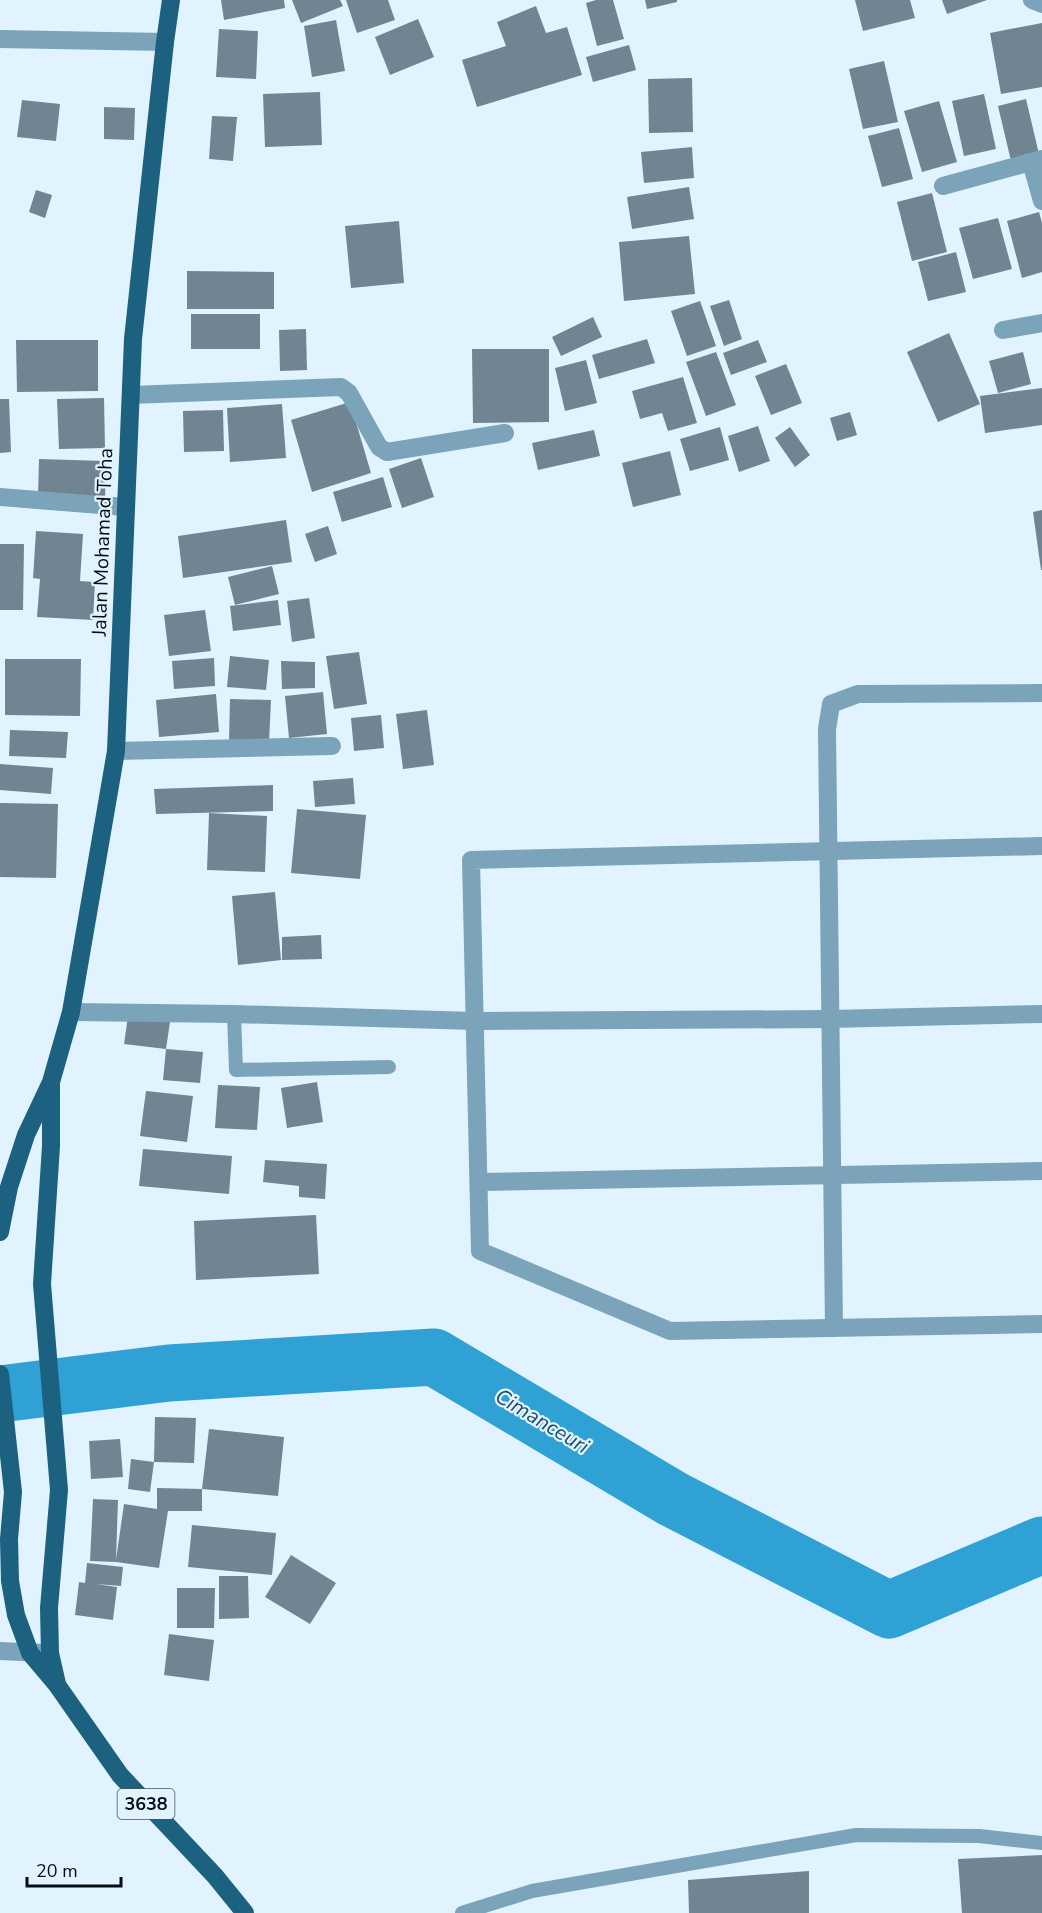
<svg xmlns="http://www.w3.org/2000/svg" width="1042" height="1913" viewBox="0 0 1042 1913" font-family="'Nunito Sans',sans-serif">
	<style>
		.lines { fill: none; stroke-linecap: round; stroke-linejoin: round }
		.river { stroke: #30a1d4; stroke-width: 57 }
		.building { fill: #708591 }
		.lane { stroke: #7ba3ba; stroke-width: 14 }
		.street { stroke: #7ba3ba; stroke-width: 18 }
		.primary { stroke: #1c6180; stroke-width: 18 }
		.labels { text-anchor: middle; stroke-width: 4.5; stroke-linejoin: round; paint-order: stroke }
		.shield { fill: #e1f3fe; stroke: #48535a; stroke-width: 1.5 }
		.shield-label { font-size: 18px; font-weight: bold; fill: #070e13 }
		.street-label { font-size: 20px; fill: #070e13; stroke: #e1f3fe }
		.water-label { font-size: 21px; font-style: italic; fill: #224e64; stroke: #e1f3fe }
	</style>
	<rect width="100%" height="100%" fill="#e1f3fe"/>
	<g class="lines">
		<!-- river -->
		<polyline class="river" points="0,1394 169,1373 434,1357 673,1499 889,1610 1042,1545"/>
	</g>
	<!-- building -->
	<g class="building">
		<polygon points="221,0 284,0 285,8 224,20"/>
		<polygon points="292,0 340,0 343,6 301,23"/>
		<polygon points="346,0 388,0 395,20 357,33"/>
		<polygon points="596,0 613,0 624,39 597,46 586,3"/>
		<polygon points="645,0 677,0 677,2 647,9"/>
		<polygon points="855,0 910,0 915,18 863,31"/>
		<polygon points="942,0 987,0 947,14"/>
		<polygon points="536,6 546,33 567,27 582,75 477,107 462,60 506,46 497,22"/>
		<polygon points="418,19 434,57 390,75 375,37"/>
		<polygon points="336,20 345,71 312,77 304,26"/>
		<polygon points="1042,23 1042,87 1001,94 990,33"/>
		<polygon points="219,29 258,31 256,79 216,77"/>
		<polygon points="629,45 636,70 593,82 586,57"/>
		<polygon points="884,61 898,122 863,129 849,69"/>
		<polygon points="692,78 693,132 649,133 648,79"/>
		<polygon points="320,92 322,145 265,147 263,94"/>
		<polygon points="984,94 996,149 964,156 952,101"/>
		<polygon points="1026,99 1039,154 1011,161 998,106"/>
		<polygon points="22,100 60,104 56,141 17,137"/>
		<polygon points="939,101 957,162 922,172 904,111"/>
		<polygon points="104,107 135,108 134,140 104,139"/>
		<polygon points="212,116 237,117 233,161 209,159"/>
		<polygon points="899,128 913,179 882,187 868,136"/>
		<polygon points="692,147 694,178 644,183 641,152"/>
		<polygon points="689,187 694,219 632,229 627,197"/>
		<polygon points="36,190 52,195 45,218 29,212"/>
		<polygon points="932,193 947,252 912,261 897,202"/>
		<polygon points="1039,212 1042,223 1042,272 1022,278 1007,221"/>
		<polygon points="998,218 1012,269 973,279 959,228"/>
		<polygon points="399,221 404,283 351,288 345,226"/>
		<polygon points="689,236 695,294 624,301 619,242"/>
		<polygon points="956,252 966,292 928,301 918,262"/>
		<polygon points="187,271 274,272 274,309 187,309"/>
		<polygon points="729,300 742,339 724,346 710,306"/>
		<polygon points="700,301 716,346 687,356 671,311"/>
		<rect x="191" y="314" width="69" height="35"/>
		<polygon points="593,317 602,337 561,356 552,337"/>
		<polygon points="306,329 307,370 280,371 279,330"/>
		<polygon points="949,333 980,404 938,422 907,352"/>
		<polygon points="647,339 655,363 599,379 592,355"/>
		<polygon points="16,340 98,340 98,391 17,392"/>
		<polygon points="758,340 767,362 731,375 723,353"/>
		<polygon points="472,349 549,349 549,422 473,423"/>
		<polygon points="716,352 736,405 706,416 686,362"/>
		<polygon points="1023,352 1031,384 998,393 989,361"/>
		<polygon points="586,360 597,403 565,411 555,368"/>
		<polygon points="786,364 802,403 771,415 755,376"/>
		<polygon points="683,377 697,423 668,431 662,413 640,419 632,391"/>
		<polygon points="1042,388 1042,425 985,433 980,396"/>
		<polygon points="104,398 105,448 59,449 57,399"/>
		<polygon points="0,399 9,399 11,452 0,453"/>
		<polygon points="350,402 371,473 312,492 291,420"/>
		<polygon points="282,404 286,458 230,462 227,408"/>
		<polygon points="223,410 224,451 184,452 183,411"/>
		<polygon points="850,412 857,435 837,441 830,418"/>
		<polygon points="758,426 770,461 739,472 728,436"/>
		<polygon points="720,427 729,460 690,471 680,439"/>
		<polygon points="790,427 810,455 795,467 775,438"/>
		<polygon points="594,430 600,456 538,470 532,443"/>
		<polygon points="670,451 681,495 633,507 622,463"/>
		<polygon points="421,458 434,497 402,508 389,469"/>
		<polygon points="39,459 106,461 105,499 38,496"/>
		<polygon points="383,477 392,507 342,522 333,492"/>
		<polygon points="1042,510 1042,570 1041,570 1033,512"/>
		<polygon points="286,520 292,562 183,578 178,536"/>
		<polygon points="328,526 337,554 315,562 305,534"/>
		<polygon points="36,531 83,534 80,581 95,582 93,620 37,617 40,579 33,578"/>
		<polygon points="0,544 24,544 23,610 0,610"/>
		<polygon points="272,566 279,594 235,605 228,577"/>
		<polygon points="309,598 315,638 292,642 287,601"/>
		<polygon points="278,600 281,625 233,631 230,606"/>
		<polygon points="205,610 211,651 169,656 164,615"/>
		<polygon points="359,652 367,704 334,709 326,656"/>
		<polygon points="230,656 269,660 266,690 227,687"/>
		<polygon points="214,658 215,686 174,689 172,661"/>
		<polygon points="5,659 81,659 80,716 5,715"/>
		<polygon points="281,661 315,662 315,688 282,689"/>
		<polygon points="323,692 327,734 289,738 285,696"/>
		<polygon points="216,694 219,732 159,737 156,700"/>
		<polygon points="230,699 271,700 269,742 229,741"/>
		<polygon points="427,710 434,765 403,769 396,714"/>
		<polygon points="381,715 384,748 354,751 351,718"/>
		<polygon points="10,730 68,732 66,758 9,756"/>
		<polygon points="0,764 53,768 51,794 0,790"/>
		<polygon points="353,778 355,804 315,807 313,781"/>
		<polygon points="273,785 273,811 156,814 154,789"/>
		<polygon points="0,803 58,804 56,878 0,877"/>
		<polygon points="297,809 366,815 360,879 291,873"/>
		<polygon points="209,813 267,816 265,872 207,870"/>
		<polygon points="275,892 281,960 238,965 232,896"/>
		<polygon points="321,935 322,959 282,960 282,937"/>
		<polygon points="128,1016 170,1022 166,1049 124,1044"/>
		<polygon points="166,1049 203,1052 200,1083 163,1080"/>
		<polygon points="317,1082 323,1122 287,1128 281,1088"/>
		<polygon points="218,1085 260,1087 257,1130 215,1128"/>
		<polygon points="146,1091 193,1096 187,1142 140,1136"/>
		<polygon points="143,1149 232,1156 229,1194 139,1186"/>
		<polygon points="265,1160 327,1164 325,1199 299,1197 299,1186 263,1182"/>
		<polygon points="316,1215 319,1274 196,1280 194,1221"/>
		<polygon points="155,1417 196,1418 194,1463 154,1462"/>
		<polygon points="209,1429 284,1437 278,1496 202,1489"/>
		<polygon points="120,1439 123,1477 91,1479 89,1441"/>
		<polygon points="131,1459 154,1462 150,1492 128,1489"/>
		<polygon points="157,1488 202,1489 202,1511 168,1511 159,1568 116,1562 90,1561 93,1499 118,1500 116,1560 124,1504 157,1509"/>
		<polygon points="192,1525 276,1533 272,1575 188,1567"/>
		<polygon points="291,1555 336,1583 310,1624 265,1597"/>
		<polygon points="87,1563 123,1567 121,1586 96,1584 117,1587 113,1620 75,1615 79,1582 85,1583"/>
		<polygon points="219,1576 248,1576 249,1618 219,1619"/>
		<polygon points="177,1588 215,1588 214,1628 177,1628"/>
		<polygon points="169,1634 214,1640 209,1681 164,1675"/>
		<polygon points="1042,1855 1042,1913 962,1913 958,1859"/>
		<polygon points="809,1871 809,1913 689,1913 688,1880"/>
	</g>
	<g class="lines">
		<!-- lane -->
		<g class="lane">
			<polyline points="234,1014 236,1070 389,1067"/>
			<polyline points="462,1913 532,1891 856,1835 979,1836 1042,1843"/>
		</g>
		<!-- street -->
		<g class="street">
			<polyline points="1032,0 1042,4"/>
			<polyline points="0,39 165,42"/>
			<polyline points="1031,162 1042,201"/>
			<polyline points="943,186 1042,159"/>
			<polyline points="1003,330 1042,323"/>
			<polyline points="131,395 341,387 349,393 379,447 387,452 505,433"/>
			<polyline points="0,497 125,507"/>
			<polyline points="116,751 332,746"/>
			<polyline points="1042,846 471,860 480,1251 670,1331 1042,1324"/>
			<polyline points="71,1012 234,1014 475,1021 830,1019 1042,1014"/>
			<polyline points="479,1182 1042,1171"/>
			<polyline points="834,1328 827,729 831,704 858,694 1042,693"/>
			<polyline points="0,1651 43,1653"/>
		</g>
		<!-- primary -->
		<g class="primary">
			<polyline points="51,1086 51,1146 42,1284 59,1490 49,1608 50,1653 57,1684"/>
			<polyline points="0,1232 9,1187 26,1135 51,1082 71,1012 116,751 133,339 165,42 171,0"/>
			<polyline points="0,1374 13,1492 9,1539 10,1581 16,1615 30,1653 57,1685 120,1775 215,1876 245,1913"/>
		</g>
	</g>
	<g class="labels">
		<!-- shield labels -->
		<rect class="shield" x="117.5" y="1789" width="57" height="30" rx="4.5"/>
		<g class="shield-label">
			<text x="146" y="1810">3638</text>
		</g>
		<!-- street labels -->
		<g class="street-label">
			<text transform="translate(102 542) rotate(-88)" y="7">Jalan Mohamad Toha</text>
		</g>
		<!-- water labels -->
		<g class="water-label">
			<text transform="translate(542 1421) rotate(31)" y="7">Cimanceuri</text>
		</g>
	</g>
	<!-- scale -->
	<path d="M27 1877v9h94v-9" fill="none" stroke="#070e13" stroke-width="3"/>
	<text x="36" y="1877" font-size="18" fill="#070e13" stroke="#e1f3fe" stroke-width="4.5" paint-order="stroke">20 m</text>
</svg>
